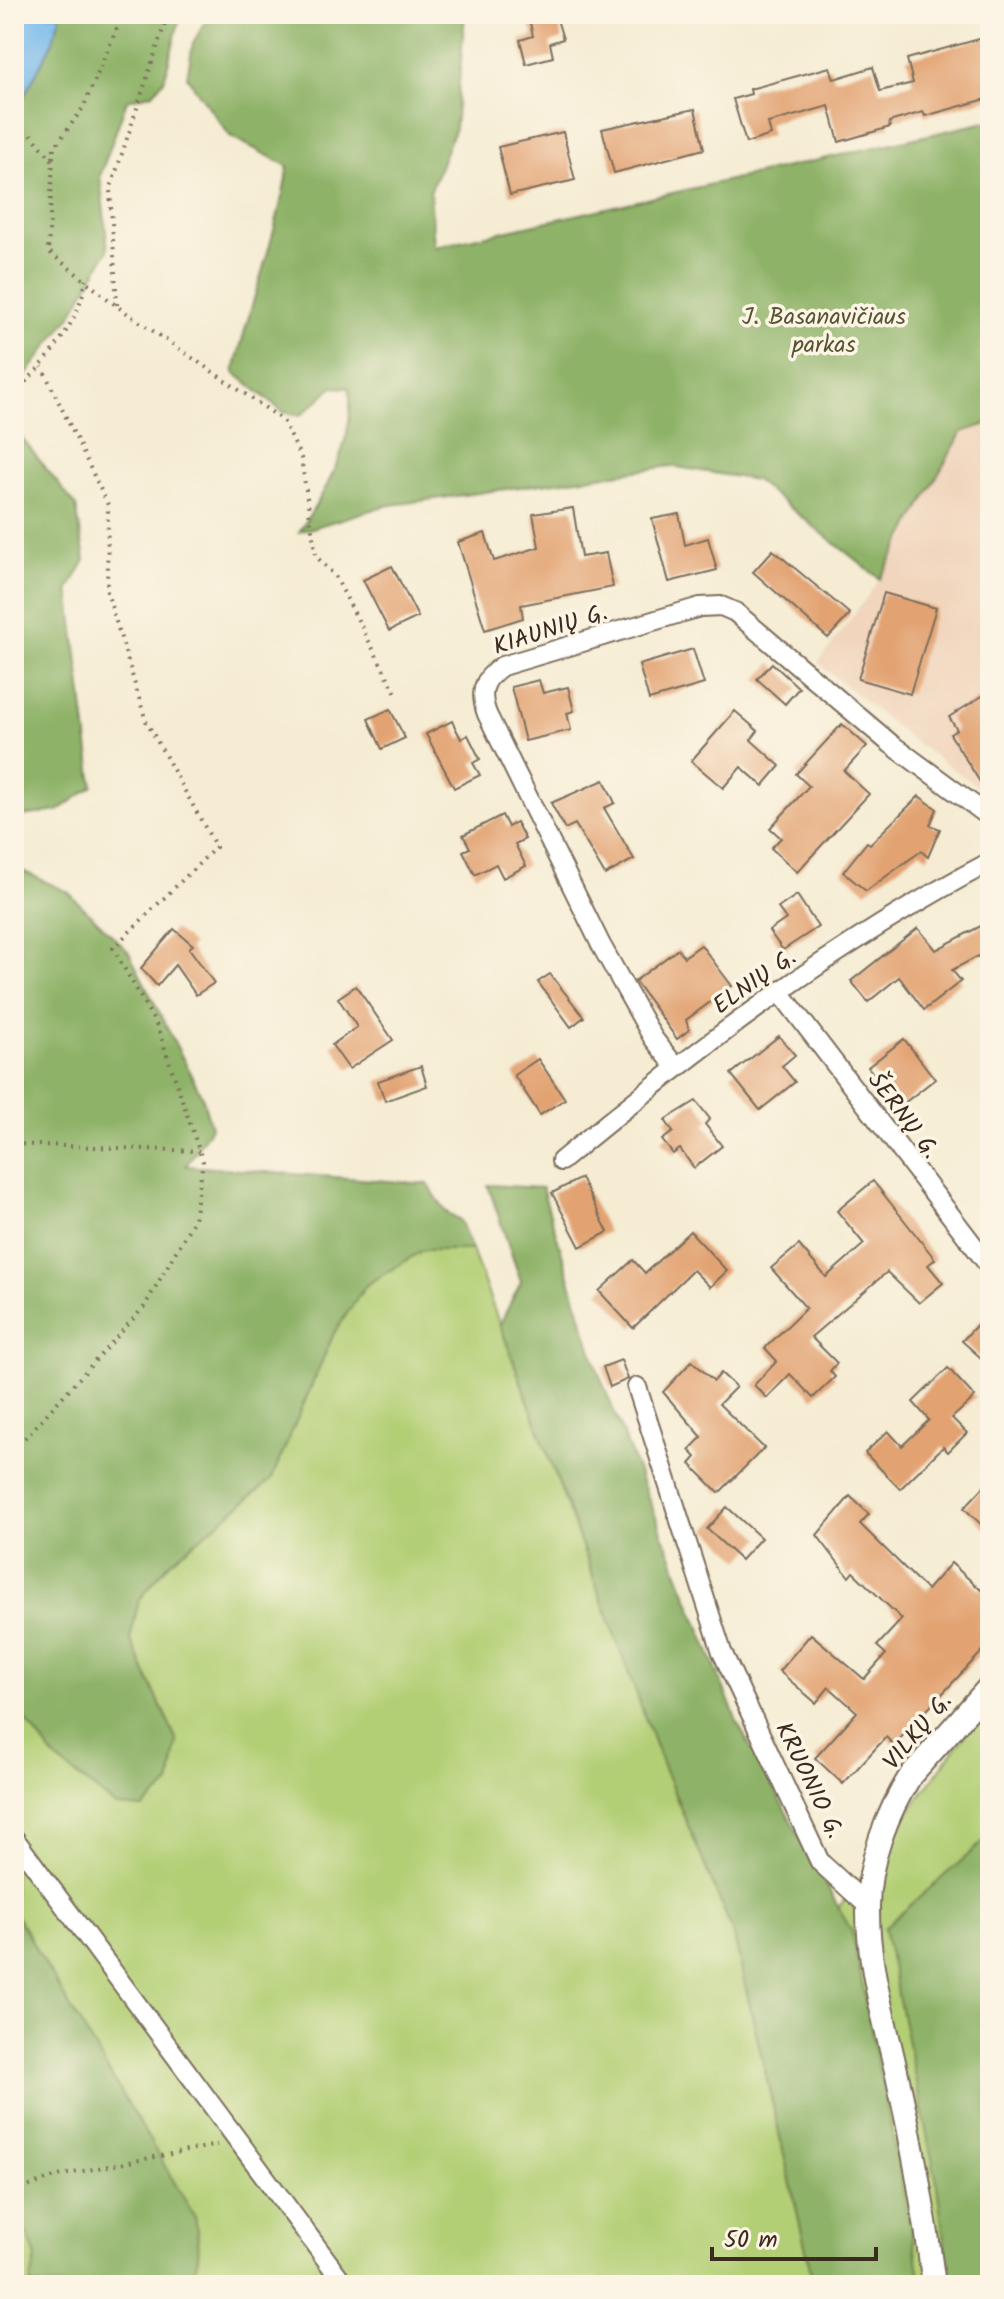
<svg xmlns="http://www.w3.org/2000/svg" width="1004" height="2299" viewBox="0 0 1004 2299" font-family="Kalam,sans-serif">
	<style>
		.built { fill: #f1d5bd }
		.green { fill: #b3cf76; stroke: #777c4a; stroke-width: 2 }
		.forest { fill: #8eb267; stroke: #646e42; stroke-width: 2 }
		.water { fill: #76b9ec; stroke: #587285; stroke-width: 2 }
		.building { fill: #e2a271 }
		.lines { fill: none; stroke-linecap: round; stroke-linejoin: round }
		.minor-casing { stroke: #7c6e5d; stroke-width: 22 }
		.tertiary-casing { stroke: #7c6e5d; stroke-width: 26 }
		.path { stroke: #7c6e5d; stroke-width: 4; stroke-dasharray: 2 6; stroke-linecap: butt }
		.minor { stroke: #fff; stroke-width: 18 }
		.tertiary { stroke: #fff; stroke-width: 22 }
		.labels { text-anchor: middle; stroke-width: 7; stroke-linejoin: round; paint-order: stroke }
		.park-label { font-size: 24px; fill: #595334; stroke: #fcf5e5 }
		.street-label { font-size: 24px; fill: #3b2a1e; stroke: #fcf5e5 }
	</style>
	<rect width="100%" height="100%" fill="#fcf5e5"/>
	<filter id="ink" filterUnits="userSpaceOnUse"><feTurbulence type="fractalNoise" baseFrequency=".0125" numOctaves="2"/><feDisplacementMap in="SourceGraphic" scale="16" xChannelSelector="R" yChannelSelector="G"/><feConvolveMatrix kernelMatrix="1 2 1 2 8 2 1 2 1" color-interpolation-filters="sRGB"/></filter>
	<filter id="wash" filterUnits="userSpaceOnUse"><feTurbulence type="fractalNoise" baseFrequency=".006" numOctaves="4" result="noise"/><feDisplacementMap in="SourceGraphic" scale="32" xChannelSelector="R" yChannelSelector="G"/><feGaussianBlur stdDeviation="1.8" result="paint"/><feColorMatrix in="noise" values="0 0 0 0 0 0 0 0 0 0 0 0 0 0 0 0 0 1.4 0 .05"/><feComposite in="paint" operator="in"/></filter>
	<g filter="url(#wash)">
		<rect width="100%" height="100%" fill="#f5ecd3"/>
		<!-- built -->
		<polygon class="built" points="990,423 990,795 913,741 818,663 880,579 962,432"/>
		<!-- green -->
		<g class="green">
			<polygon points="423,1250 472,1250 663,1766 733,1932 814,2285 159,2285 184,2280 28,1933 14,1912 14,1704 55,1758 143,1808 170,1784 177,1741 130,1639 139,1600 169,1563 271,1480 334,1333 366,1285"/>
			<polygon points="990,1701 990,2285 825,2285 754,1976 839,1907"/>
			<polygon points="14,2229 28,2235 36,2257 30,2285 14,2285"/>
		</g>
		<!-- forest -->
		<g class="forest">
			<polygon points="61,14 181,14 164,80 153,93 127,100 100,176 108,250 72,314 14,391 14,115 52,43"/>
			<path d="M 210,14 L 465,14 L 455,128 L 430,192 L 434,247 L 990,121 L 990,423 L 962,432 L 880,579 L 755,480 L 671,466 L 384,506 L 299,532 C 326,491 357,439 349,388 L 333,387 L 300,416 L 283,412 L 234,372 C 250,303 277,236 288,166 L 230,136 L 187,77 L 193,43 Z"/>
			<polygon points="21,437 76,506 85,560 69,589 93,786 58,811 14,817 14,441"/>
			<polygon points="14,867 68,892 128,951 202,1096 211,1127 186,1166 428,1184 445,1211 460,1220 472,1250 423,1250 366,1285 334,1333 271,1480 169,1563 139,1600 130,1639 177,1741 170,1784 143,1808 116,1806 55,1758 14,1704"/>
			<polygon points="488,1185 542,1188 598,1371 738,1724 852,1932 922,2285 814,2285 733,1932 663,1766 500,1324 521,1282"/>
			<polygon points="990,1701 990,1761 981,1711"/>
			<polygon points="990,1836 990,2285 950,2285 936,2178 884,1928"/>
			<path d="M 14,1912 L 195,2217 C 198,2235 205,2268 184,2280 C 163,2292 60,2285 30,2285 L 36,2257 L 28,2235 L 14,2229 Z"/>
		</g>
		<!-- water -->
		<polygon class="water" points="14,14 61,14 52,43 14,115"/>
		<g id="blocks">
			<!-- building -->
			<g class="building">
				<polygon points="556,16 563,39 550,43 553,57 526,64 520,40 533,36 530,23"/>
				<polygon points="990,36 990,98 925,116 923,112 889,122 890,127 839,142 829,106 768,123 771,135 746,143 733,99 751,94 750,89 830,67 834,79 873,67 880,91 913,83 907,59"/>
				<polygon points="695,109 704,149 614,173 602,129"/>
				<polygon points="563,132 575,180 510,195 498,147"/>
				<polygon points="573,508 581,557 606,553 613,587 521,605 523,618 485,630 458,542 485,533 494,561 539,547 533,514"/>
				<polygon points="679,514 685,545 708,538 717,570 669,582 652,519"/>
				<polygon points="773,550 850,614 828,638 753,572"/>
				<polygon points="392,566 418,617 389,631 363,580"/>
				<polygon points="884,593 936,608 910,694 858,679"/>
				<polygon points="693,649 704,684 649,700 639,665"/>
				<polygon points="772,663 799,688 785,704 757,679"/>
				<polygon points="539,680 543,693 568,687 574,711 567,713 571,730 525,741 511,687"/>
				<polygon points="990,691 990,798 950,734 957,730 949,717"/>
				<polygon points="390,709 405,738 382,749 368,719"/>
				<polygon points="735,711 758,731 751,740 780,766 763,786 741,767 723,788 691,761"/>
				<polygon points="452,721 461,739 468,735 480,759 473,763 480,775 454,788 426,734"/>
				<polygon points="842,724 867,746 844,771 869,794 797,872 771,848 781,838 770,828 809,786 796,774"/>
				<polygon points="604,780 615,803 604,808 634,859 605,875 575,824 565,829 551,803"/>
				<polygon points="919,796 937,809 930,825 940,829 928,857 921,851 866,891 843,872 867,842 870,844"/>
				<polygon points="502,815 508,827 516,822 525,839 515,844 526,866 503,878 496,864 475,875 463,851 470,848 463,835"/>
				<polygon points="797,895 818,927 783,950 769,931 786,919 778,908"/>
				<polygon points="990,921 990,950 952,970 961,981 924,1010 899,977 868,1002 851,981 918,928 936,950"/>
				<polygon points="174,929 193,945 189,948 214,983 196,995 175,965 157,986 141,968"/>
				<polygon points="701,945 732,986 686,1020 689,1030 677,1039 635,981 678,949 684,957"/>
				<polygon points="550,974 584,1017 571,1027 538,982"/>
				<polygon points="356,986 393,1040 349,1069 332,1045 357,1027 338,998"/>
				<polygon points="779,1036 795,1055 782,1066 795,1082 760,1110 731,1074"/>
				<polygon points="904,1039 935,1079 899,1107 868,1067"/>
				<polygon points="538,1059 565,1099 540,1115 514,1075"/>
				<polygon points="421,1066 427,1086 385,1101 378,1081"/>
				<polygon points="696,1101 710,1119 705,1124 722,1146 694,1168 680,1149 673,1154 662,1140 673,1132 665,1120"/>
				<polygon points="581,1178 608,1232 580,1247 552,1193"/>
				<polygon points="873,1181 935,1259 928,1265 943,1283 919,1303 887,1272 811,1337 837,1363 830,1371 835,1377 813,1398 790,1374 767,1398 754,1385 777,1361 765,1348 806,1308 771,1268 799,1245 826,1277 864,1244 837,1211"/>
				<polygon points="690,1231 727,1271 710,1287 693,1270 633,1328 599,1291 633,1260 645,1273"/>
				<polygon points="990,1310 990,1366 962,1341"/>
				<polygon points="621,1360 628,1379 610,1387 603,1367"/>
				<polygon points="692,1361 714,1381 721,1373 736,1387 719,1404 764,1448 719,1493 690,1464 696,1457 689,1450 702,1437 663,1392"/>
				<polygon points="948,1368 975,1397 952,1418 967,1433 948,1452 943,1447 900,1489 865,1453 888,1431 902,1446 929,1420 913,1402"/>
				<polygon points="990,1480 990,1533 964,1508"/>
				<polygon points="850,1496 869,1514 860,1524 927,1590 951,1563 981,1590 990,1580 990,1643 894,1745 886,1737 843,1784 815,1758 857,1712 829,1687 816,1703 779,1671 811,1634 864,1679 886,1654 877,1646 902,1619 853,1572 849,1577 817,1535"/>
				<polygon points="727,1507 761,1538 741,1560 707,1529"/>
			</g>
		</g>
	</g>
	<g filter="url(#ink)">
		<use href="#blocks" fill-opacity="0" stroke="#7c6e5d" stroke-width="2"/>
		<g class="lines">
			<defs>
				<g id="minor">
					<polyline points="780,992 990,1267"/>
					<path d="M 675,1066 L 653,1038 L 601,945 L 487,714 C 479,692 483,679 502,666 L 700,607 L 721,606 L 735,612 L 891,744 L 990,817"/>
					<path d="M 561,1161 C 695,1050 835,943 990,862"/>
					<polyline points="637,1387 722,1652 820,1862 868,1906"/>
					<polyline points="14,1838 345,2285"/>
				</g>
				<path id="tertiary" d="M 934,2285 C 925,2214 913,2145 897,2075 C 885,2021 867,1963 868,1907 C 868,1862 887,1813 911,1775 L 990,1686"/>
			</defs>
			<!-- minor casing -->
			<use href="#minor" class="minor-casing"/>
			<!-- tertiary casing -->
			<use href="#tertiary" class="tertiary-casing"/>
			<!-- path -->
			<g class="path">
				<polyline points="31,134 53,161 48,251 118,307 283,420 301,458 316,556 335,576 398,697"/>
				<polyline points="53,158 54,148 83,108 123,14"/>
				<polyline points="117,305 110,190 168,14"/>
				<path d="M 14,393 C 45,365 80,322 86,279"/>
				<polyline points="14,1144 199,1151"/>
				<polyline points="14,1450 144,1307 194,1220 203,1162 158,1028 113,948 216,847 146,721 107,592 108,505 42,367"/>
				<polyline points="14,2192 57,2176 217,2145"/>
			</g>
			<!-- minor -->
			<use href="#minor" class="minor"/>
			<!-- tertiary -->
			<use href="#tertiary" class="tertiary"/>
		</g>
	</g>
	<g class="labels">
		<!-- park labels -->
		<g class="park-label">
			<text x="824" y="324">J. Basanavičiaus<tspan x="824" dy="28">parkas</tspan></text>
		</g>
		<!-- street labels -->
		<g class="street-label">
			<text transform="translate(550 629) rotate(-18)" y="8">KIAUNIŲ G.</text>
			<text transform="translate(754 981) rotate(-35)" y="8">ELNIŲ G.</text>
			<text transform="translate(904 1115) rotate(53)" y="8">ŠERNŲ G.</text>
			<text transform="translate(917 1731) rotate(-50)" y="8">VILKŲ G.</text>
			<text transform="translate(810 1780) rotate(64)" y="8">KRUONIO G.</text>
		</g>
	</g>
	<!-- margin -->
	<rect width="1004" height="2299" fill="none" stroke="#fcf5e5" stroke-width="48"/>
	<!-- scale -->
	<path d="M712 2247v12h164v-12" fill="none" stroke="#3b2a1e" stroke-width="4"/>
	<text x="724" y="2247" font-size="24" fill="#3b2a1e" stroke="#fcf5e5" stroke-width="6" paint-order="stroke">50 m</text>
</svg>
